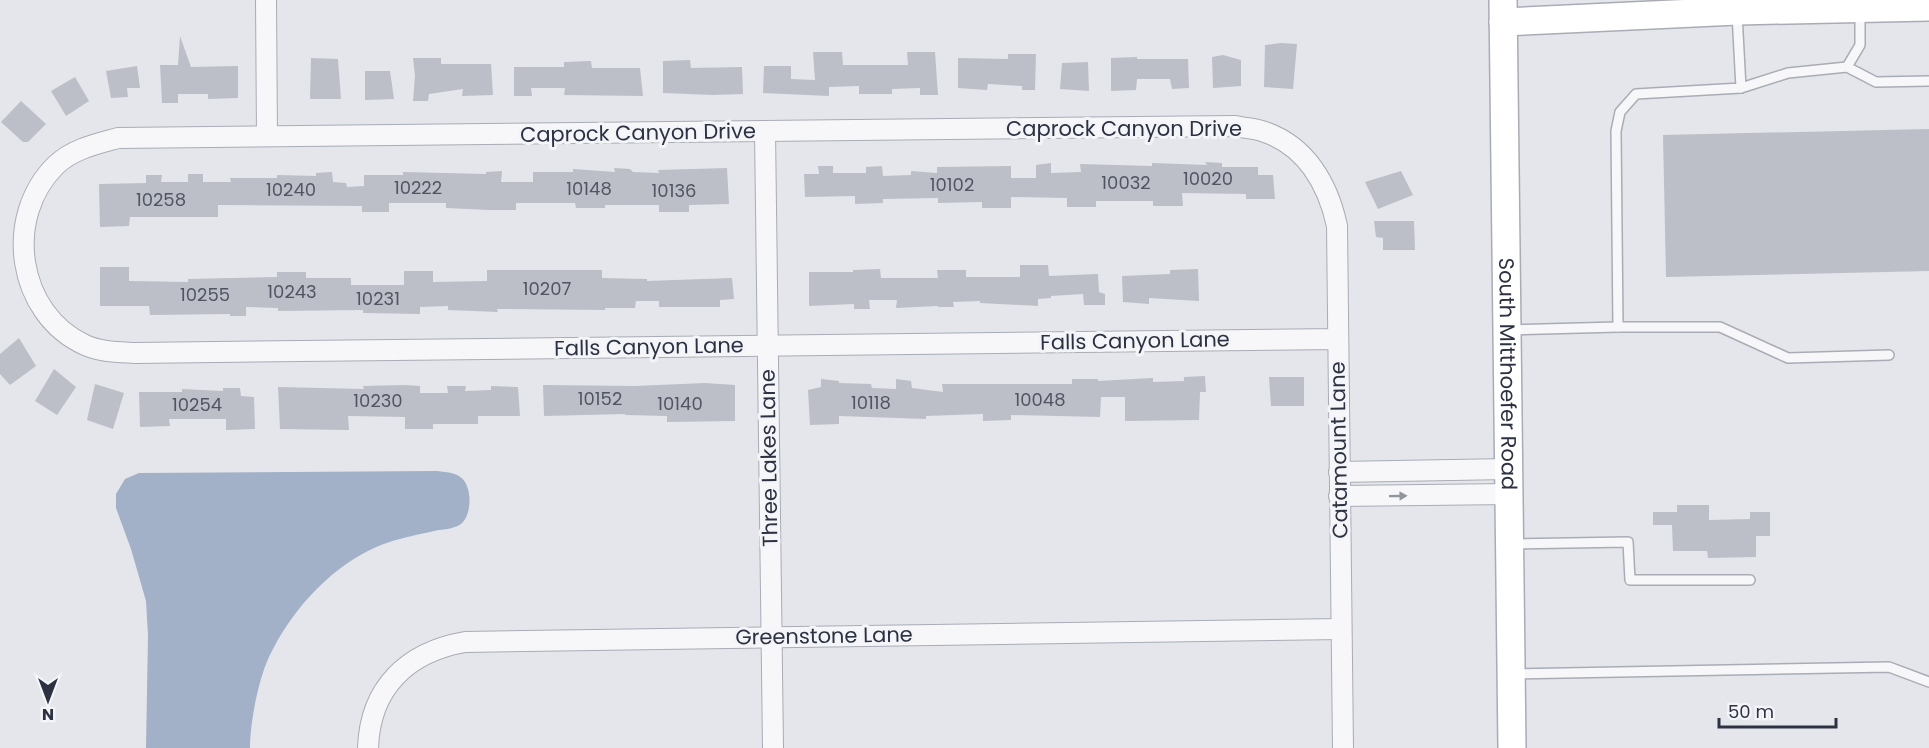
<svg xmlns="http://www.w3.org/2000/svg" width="1929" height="748" viewBox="0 0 1929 748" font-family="Poppins,sans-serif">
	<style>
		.water { fill: #a2b0c8 }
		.building { fill: #bcbfc7 }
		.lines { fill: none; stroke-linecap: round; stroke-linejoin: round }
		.lane-casing { stroke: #a9acb5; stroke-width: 12 }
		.street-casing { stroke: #a9acb5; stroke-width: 22 }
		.secondary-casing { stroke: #a9acb5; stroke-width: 30 }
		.lane { stroke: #f7f7f9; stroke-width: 9 }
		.street { stroke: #f7f7f9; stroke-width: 20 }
		.secondary { stroke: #fff; stroke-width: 27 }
		.oneway { fill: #92949e }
		.labels { text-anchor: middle; stroke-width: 6; stroke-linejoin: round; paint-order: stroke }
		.number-label { font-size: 18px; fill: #515563 }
		.street-label { font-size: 21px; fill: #2d3242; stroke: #f4f5f8 }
	</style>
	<rect width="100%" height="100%" fill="#e4e6eb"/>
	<!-- water -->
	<path class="water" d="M 437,471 C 447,472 460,473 465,482 C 472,493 471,516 461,524 C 453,530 439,529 430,532 C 414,535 397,539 381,545 C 335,563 294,607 272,651 C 259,674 250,722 250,748 L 146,748 L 148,635 L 146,601 L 131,549 L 116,508 L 116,494 L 125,479 L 139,473 Z"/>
	<!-- building -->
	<g class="building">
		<polygon points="180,36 191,67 238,66 238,98 208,99 208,94 178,94 178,103 162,103 160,65 178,65"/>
		<polygon points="1281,43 1297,44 1293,89 1264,87 1265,45"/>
		<polygon points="813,52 842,52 843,65 908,65 907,52 935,52 938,95 920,95 920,88 892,89 892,94 859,94 859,86 829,87 829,96 763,93 764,66 791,66 791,79 815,80"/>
		<polygon points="1008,54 1036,54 1035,90 1022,90 1022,86 988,84 987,90 958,88 958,58 1008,59"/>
		<polygon points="1223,55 1241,60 1241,86 1213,88 1212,57"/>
		<polygon points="1137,57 1137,59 1188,59 1189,88 1172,89 1170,79 1137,79 1136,90 1111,91 1111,58"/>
		<polygon points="311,58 338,59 341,99 310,99"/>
		<polygon points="413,58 441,58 441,64 491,64 493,95 462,96 463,89 429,94 428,101 413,101 415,76"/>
		<polygon points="690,60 691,68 742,67 743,94 713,95 663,93 663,61"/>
		<polygon points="591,61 592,68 640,68 643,96 564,95 565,88 531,88 532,96 514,96 514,67 564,67 564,62"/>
		<polygon points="1088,62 1089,91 1060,89 1062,63"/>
		<polygon points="137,66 140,88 127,88 128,97 111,98 106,71"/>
		<polygon points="365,71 390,71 394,99 365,100"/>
		<polygon points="75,77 89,101 66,116 51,91"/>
		<polygon points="21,101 46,124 28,142 23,142 1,122"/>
		<polygon points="1929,129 1929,271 1666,277 1663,135"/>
		<polygon points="1205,162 1222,163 1222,167 1258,167 1258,175 1273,175 1275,199 1246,199 1246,194 1182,193 1183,206 1153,206 1153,201 1096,201 1096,207 1067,207 1067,198 1011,197 1011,208 982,208 982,202 938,203 938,198 883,199 883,203 855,204 855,196 805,197 804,174 819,174 818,166 833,166 833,173 866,173 866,167 882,166 883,176 911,175 911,171 937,173 937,167 1011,166 1011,178 1036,178 1036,165 1051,163 1051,173 1081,172 1080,164 1152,166 1152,163 1207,165"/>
		<polygon points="614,168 630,169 633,172 659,173 658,170 727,168 729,204 689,205 689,212 659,212 659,205 605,205 605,208 576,208 575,203 516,203 516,210 488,210 446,208 446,203 389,203 389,212 362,212 362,206 218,205 218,217 130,217 129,226 100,227 99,184 146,183 146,175 162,175 161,182 188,182 188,174 203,174 203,182 231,182 230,178 277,178 277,175 316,176 316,173 332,172 333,182 346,183 347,187 364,186 364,175 403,175 403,172 486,174 486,172 502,171 501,182 533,182 533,172 573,172 573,169 615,172"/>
		<polygon points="1401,171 1413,195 1378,209 1365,182"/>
		<polygon points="1374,221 1414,221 1415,250 1383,250 1383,238 1376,237"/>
		<polygon points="1020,265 1048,265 1049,276 1098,274 1099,292 1105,294 1105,305 1084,305 1083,294 1051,296 1051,298 1038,299 1038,306 980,303 980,301 953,302 954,307 938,307 938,306 896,308 897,300 869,300 870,309 854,309 854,304 809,306 809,272 853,272 853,270 880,269 881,278 938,278 937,270 966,270 966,277 1020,277"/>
		<polygon points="100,267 129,267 129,281 188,282 188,279 277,277 277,272 306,272 306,278 351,278 351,285 404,285 404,271 433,271 433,282 487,281 487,270 602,270 602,278 647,279 647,281 732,278 734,299 720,300 720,307 659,307 659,301 636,301 635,308 605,308 605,310 497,309 498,312 448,310 448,306 420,307 420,314 363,313 363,310 278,311 278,308 246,307 246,316 230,316 230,314 150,315 149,306 100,306"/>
		<polygon points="1198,269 1199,301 1149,298 1149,304 1123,302 1122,276 1170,274 1170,270"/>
		<polygon points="19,338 36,366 10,385 0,374 0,354"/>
		<polygon points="54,369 76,387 57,415 35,401"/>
		<polygon points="1205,376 1206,392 1200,392 1199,420 1125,421 1125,397 1101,397 1100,417 1011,415 1011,420 983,421 983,414 926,416 926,419 839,416 839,424 810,425 808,390 821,387 821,379 839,381 839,383 871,384 872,388 896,389 896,379 911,381 912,388 943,392 942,384 1072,384 1072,379 1098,379 1098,381 1153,378 1153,382 1184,381 1184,377"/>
		<polygon points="1269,377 1304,377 1304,406 1271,406"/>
		<polygon points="705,383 735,385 735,421 667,422 667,416 625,415 625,414 544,416 543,385 635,386"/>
		<polygon points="95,384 124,393 113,429 87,420"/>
		<polygon points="404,385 420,386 420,393 448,393 447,386 466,386 465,391 491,390 491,386 518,387 520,416 478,416 478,424 433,424 433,429 405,429 405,417 348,416 349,430 280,429 278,387 364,389 363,386"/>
		<polygon points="223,388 240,388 241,396 254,397 255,429 226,430 226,419 169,419 170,426 140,427 139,392 182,392 182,389 223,391"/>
		<polygon points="1677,505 1709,505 1709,520 1750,519 1750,512 1770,512 1770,536 1756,536 1756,557 1708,558 1707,551 1673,551 1672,525 1653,525 1653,512 1677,512"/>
	</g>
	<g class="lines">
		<defs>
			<g id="lane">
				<polyline points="1737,14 1741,88 1636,94 1620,112 1616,131 1618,327 1720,327 1788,358 1889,355"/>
				<polyline points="1847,67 1860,45 1860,10"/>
				<polyline points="1741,88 1788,73 1847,67 1876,82 1929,81"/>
				<polyline points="1509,330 1618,327"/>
				<polyline points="1512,544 1628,542 1630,580 1750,580"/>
				<polyline points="1513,674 1889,667 1929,682"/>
			</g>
			<g id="street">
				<polyline points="266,0 267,136"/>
				<polyline points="765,131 773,748"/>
				<path d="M 1338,339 L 135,353 C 119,352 100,352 85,345 C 17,314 3,217 56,165 C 73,149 96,144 118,138 L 1235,126 C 1243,128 1254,128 1262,131 C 1306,145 1328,184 1337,226 L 1343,748"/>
				<polyline points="1339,472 1508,469"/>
				<polyline points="1339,496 1509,494"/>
				<path d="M 368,748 C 370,688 407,652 465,642 L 1341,629"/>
			</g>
			<g id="secondary">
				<path id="s1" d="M 1503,0 L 1512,748"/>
				<polyline points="1503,22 1737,11 1929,7"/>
			</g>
		</defs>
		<!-- lane casing -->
		<use href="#lane" class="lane-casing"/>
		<!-- street casing -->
		<use href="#street" class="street-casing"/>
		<!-- secondary casing -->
		<use href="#secondary" class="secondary-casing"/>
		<!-- lane -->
		<use href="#lane" class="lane"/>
		<!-- street -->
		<use href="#street" class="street"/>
		<!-- secondary -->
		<use href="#secondary" class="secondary"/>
	</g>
	<!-- one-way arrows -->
	<defs><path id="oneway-solid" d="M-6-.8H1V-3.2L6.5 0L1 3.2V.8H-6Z" transform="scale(1.5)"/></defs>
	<use class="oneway" href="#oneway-solid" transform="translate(1398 496) rotate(-1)"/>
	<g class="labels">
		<!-- number labels -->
		<g class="number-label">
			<text x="1208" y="185">10020</text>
			<text x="1126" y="189">10032</text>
			<text x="952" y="191">10102</text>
			<text x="418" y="194">10222</text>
			<text x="589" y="195">10148</text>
			<text x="291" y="196">10240</text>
			<text x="674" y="197">10136</text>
			<text x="161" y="206">10258</text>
			<text x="547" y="295">10207</text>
			<text x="292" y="298">10243</text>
			<text x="205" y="301">10255</text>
			<text x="378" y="305">10231</text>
			<text x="600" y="405">10152</text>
			<text x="1040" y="406">10048</text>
			<text x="378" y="407">10230</text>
			<text x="871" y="409">10118</text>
			<text x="680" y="410">10140</text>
			<text x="197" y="411">10254</text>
		</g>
		<!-- street labels -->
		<g class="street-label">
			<text x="1124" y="136">Caprock Canyon Drive</text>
			<text transform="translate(638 133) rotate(-1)" y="7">Caprock Canyon Drive</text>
			<text transform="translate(1135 341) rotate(-1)" y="7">Falls Canyon Lane</text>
			<text transform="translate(649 347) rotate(-1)" y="7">Falls Canyon Lane</text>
			<text dy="7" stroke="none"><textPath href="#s1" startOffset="374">South Mitthoefer Road</textPath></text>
			<text transform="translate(1339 450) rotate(-91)" y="7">Catamount Lane</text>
			<text transform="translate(769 458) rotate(-91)" y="7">Three Lakes Lane</text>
			<text transform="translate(824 636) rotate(-1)" y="7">Greenstone Lane</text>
		</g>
	</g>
	<!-- north arrow -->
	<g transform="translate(48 700) rotate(180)" stroke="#f4f5f8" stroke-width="4.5" paint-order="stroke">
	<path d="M0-4.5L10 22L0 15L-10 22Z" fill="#2d3242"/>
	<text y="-9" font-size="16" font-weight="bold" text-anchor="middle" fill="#2d3242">N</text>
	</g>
	<!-- scale -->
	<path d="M1719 718v9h117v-9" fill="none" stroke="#2d3242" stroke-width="3"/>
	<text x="1728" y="718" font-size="18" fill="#2d3242" stroke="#f4f5f8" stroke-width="4.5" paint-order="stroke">50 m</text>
</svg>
